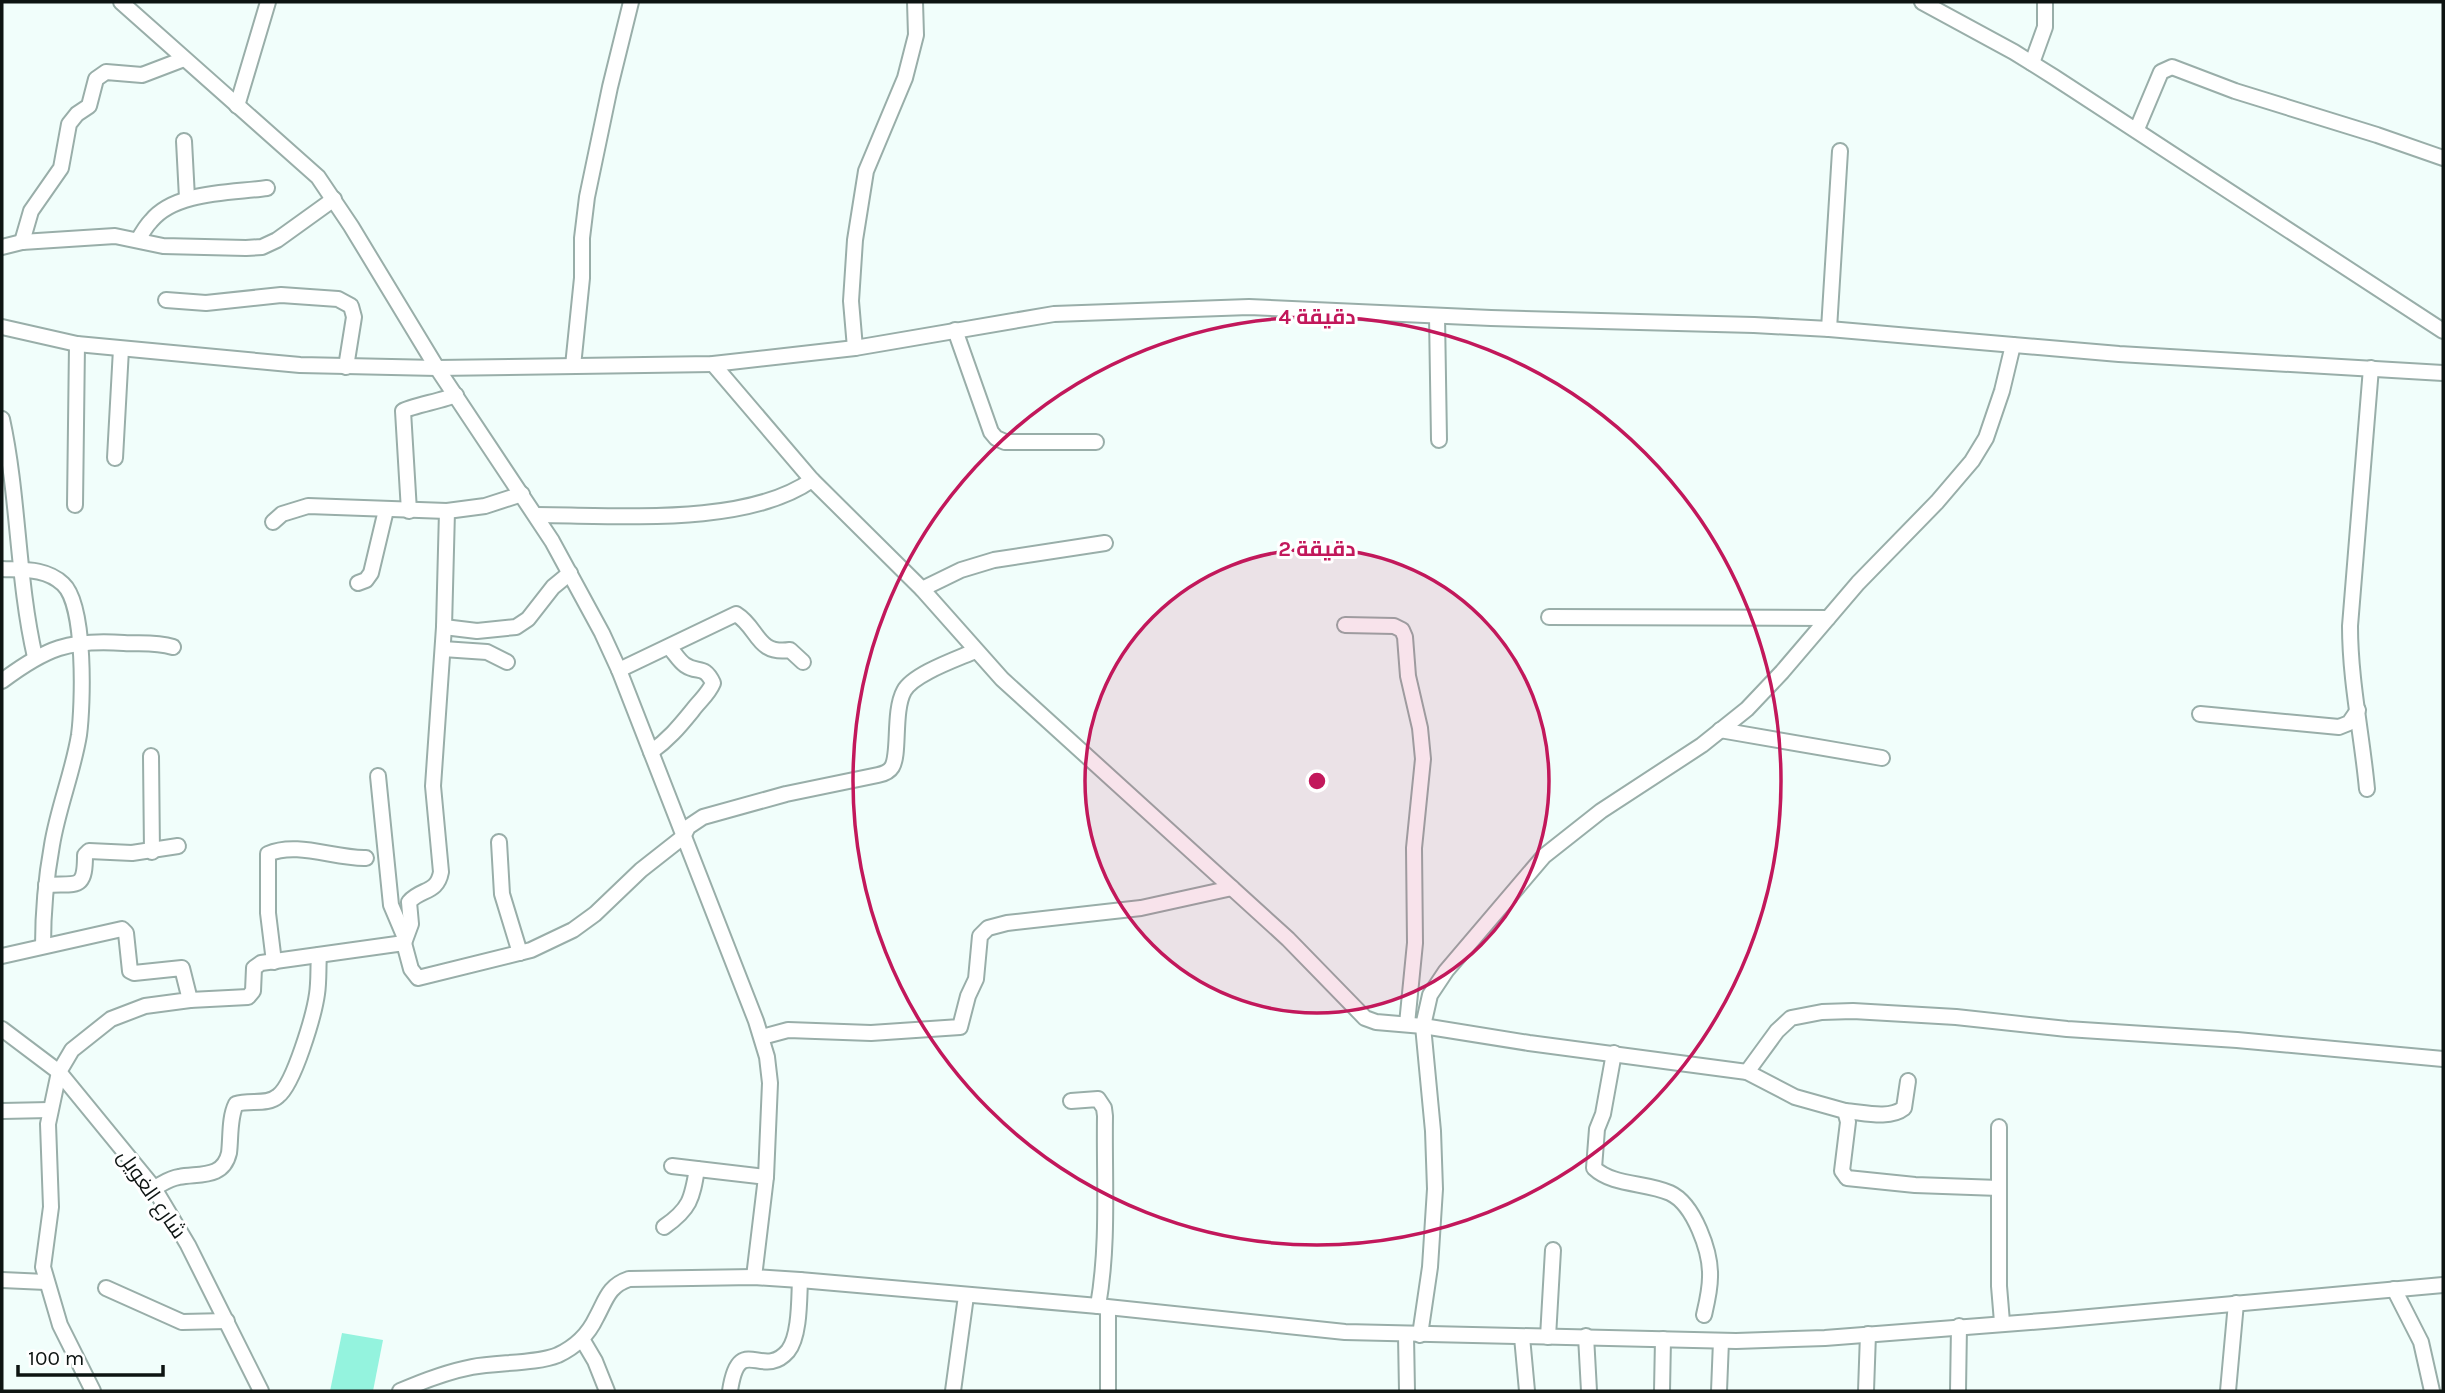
<svg xmlns="http://www.w3.org/2000/svg" width="2445" height="1393" viewBox="0 0 2445 1393" font-family="Karla,Cairo,sans-serif">
	<style>
		.green { fill: #94f3de }
		.lines { fill: none; stroke-linecap: round; stroke-linejoin: round }
		.minor-casing { stroke: #99aea9; stroke-width: 18 }
		.minor { stroke: #fff; stroke-width: 14 }
		.ring { fill: none; stroke: #c2185b; stroke-width: 3.5 }
		.labels { text-anchor: middle; stroke-width: 6; stroke-linejoin: round; paint-order: stroke }
		.street-label { font-size: 21px; fill: #0d1412; stroke: #fff }
		.centre { fill: #c2185b; stroke: #fff; stroke-width: 3.5 }
		.ring-label { font-size: 21px; text-anchor: middle; font-weight: bold; fill: #c2185b; stroke: #fff; stroke-width: 6; stroke-linejoin: round; paint-order: stroke }
	</style>
	<rect width="100%" height="100%" fill="#f1fefb"/>
	<!-- green -->
	<polygon class="green" points="342,1333 383,1340 373,1391 330,1391"/>
	<g class="lines">
		<defs>
			<g id="minor">
				<polyline points="121,2 318,177 351,226 437,368 552,541 602,633 619,670 756,1021 767,1057 770,1083 766,1177 754,1277"/>
				<polyline points="1922,2 2014,52 2054,77 2443,331"/>
				<polyline points="2032,63 2045,27 2045,2"/>
				<polyline points="237,106 268,2"/>
				<polyline points="2137,129 2161,72 2172,67 2235,91 2377,135 2443,158"/>
				<polyline points="184,141 187,198"/>
				<path d="M 138,240 C 142,233 146,226 151,221 C 175,191 232,193 267,188"/>
				<polyline points="22,242 31,211 61,168 69,124 77,114 89,106 96,79 106,72 142,75 184,59"/>
				<polyline points="2,247 22,242 115,236 163,246 246,248 262,247 277,240 334,199"/>
				<polyline points="166,300 206,303 281,295 338,299 351,306 354,317 346,367"/>
				<polyline points="1437,316 1439,440"/>
				<polyline points="2,327 77,344 300,365 437,368 713,364 855,348 1054,314 1249,307 1491,318 1754,325 1829,329 2119,354 2443,373"/>
				<polyline points="1829,329 1840,151"/>
				<polyline points="955,330 991,432 996,438 1005,442 1096,442"/>
				<polyline points="855,348 851,301 855,240 866,171 905,78 916,35 915,2"/>
				<polyline points="713,364 812,480 922,589 1002,679 1288,939 1365,1018 1376,1022 1423,1026 1529,1043 1747,1072 1795,1097 1845,1111 1848,1122 1842,1171 1847,1178 1915,1185 1999,1188"/>
				<polyline points="573,366 582,278 582,238 587,197 610,87 631,2"/>
				<path d="M 2,419 C 19,497 17,579 35,657"/>
				<polyline points="115,458 121,349"/>
				<polyline points="75,505 77,344"/>
				<path d="M 409,511 L 403,411 C 409,407 444,400 456,395"/>
				<path d="M 536,515 C 616,515 745,527 812,480"/>
				<polyline points="273,522 282,514 308,506 447,511"/>
				<path d="M 2,569 C 23,570 46,568 63,584 C 86,605 83,705 79,735 C 73,772 58,808 52,845 C 46,878 43,912 43,946"/>
				<polyline points="358,583 366,580 371,573 386,510"/>
				<polyline points="922,589 961,570 994,560 1105,543"/>
				<polyline points="1549,617 1828,618"/>
				<polyline points="1345,625 1394,626 1402,630 1405,637 1408,676 1420,728 1423,759 1414,848 1415,943 1407,1024"/>
				<polyline points="444,627 477,631 516,627 528,619 553,587 570,573"/>
				<polyline points="443,649 487,652 507,662"/>
				<path d="M 619,670 L 736,614 C 759,628 756,655 790,650 L 803,662"/>
				<path d="M 2,681 C 46,648 69,639 124,643 C 141,644 156,642 173,647"/>
				<polyline points="2200,714 2339,727 2349,723 2358,710"/>
				<polyline points="1720,730 1882,758"/>
				<path d="M 651,752 C 668,740 679,727 692,711 C 699,701 708,695 713,683 C 704,664 698,674 685,665 C 679,661 674,652 669,647"/>
				<polyline points="151,756 152,852"/>
				<polyline points="378,776 391,905 405,938"/>
				<path d="M 2367,789 C 2362,735 2350,681 2350,626 L 2371,368"/>
				<polyline points="499,842 502,894 520,953"/>
				<path d="M 46,885 C 77,883 85,891 85,855 L 89,851 L 132,853 L 178,846"/>
				<path d="M 404,943 L 411,924 L 409,902 C 421,888 437,894 441,872 L 433,786 L 444,627 L 447,511 L 485,506 L 522,494"/>
				<polyline points="2,956 122,929 126,933 130,971 134,973 182,968 190,1000 145,1006 111,1019 72,1050 59,1072 48,1124 51,1207 43,1267 60,1325 93,1391"/>
				<path d="M 274,962 L 268,913 L 268,854 C 297,841 335,859 366,858"/>
				<path d="M 190,1000 L 248,997 L 253,991 L 254,968 L 261,963 L 404,943 L 411,969 L 418,978 L 531,950 L 573,930 L 595,914 L 641,870 L 683,837 L 688,827 L 703,817 L 786,794 L 878,775 C 883,774 889,772 892,767 C 900,754 893,711 904,691 C 913,674 957,659 975,651"/>
				<polyline points="2,1029 59,1072 154,1188 188,1245 261,1391"/>
				<polyline points="762,1037 788,1030 871,1033 960,1027 968,996 976,979 980,936 988,928 1007,923 1141,908 1232,888"/>
				<path d="M 1614,1053 L 1603,1114 L 1597,1129 L 1594,1168 C 1613,1186 1646,1182 1670,1193 C 1694,1204 1711,1252 1710,1277 C 1710,1290 1707,1302 1704,1315"/>
				<polyline points="1747,1072 1777,1031 1791,1018 1822,1012 1853,1011 1956,1017 2067,1029 2237,1040 2443,1059"/>
				<path d="M 1071,1101 L 1098,1099 L 1104,1108 L 1105,1116 C 1104,1180 1109,1243 1098,1306"/>
				<polyline points="2,1111 50,1110"/>
				<path d="M 1845,1111 C 1862,1112 1889,1120 1904,1108 L 1908,1081"/>
				<polyline points="1999,1127 1999,1286 2002,1322"/>
				<polyline points="672,1166 766,1177"/>
				<path d="M 154,1188 C 162,1184 170,1178 179,1177 C 199,1173 223,1179 229,1153 C 231,1138 229,1118 236,1104 C 249,1099 267,1106 278,1096 C 294,1084 314,1015 317,994 C 319,981 318,968 319,955"/>
				<path d="M 664,1227 C 690,1209 692,1199 697,1169"/>
				<polyline points="2,1280 46,1282"/>
				<polyline points="106,1288 182,1322 227,1321"/>
				<polyline points="2394,1289 2421,1342 2432,1391"/>
				<polyline points="1406,1335 1407,1391"/>
				<polyline points="1420,1335 1430,1267 1435,1189 1433,1131 1423,1026 1430,995 1446,971 1544,856 1601,811 1702,745 1747,709 1782,672 1858,583 1937,502 1972,461 1986,438 2002,391 2013,345"/>
				<polyline points="1586,1336 1589,1391"/>
				<polyline points="1522,1337 1527,1391"/>
				<polyline points="1548,1337 1553,1250"/>
				<polyline points="582,1339 595,1361 607,1391"/>
				<path d="M 400,1391 C 423,1381 446,1372 472,1367 C 496,1362 536,1364 558,1355 C 575,1347 588,1335 596,1318 C 606,1300 608,1286 629,1279 L 754,1277 L 800,1280 L 1098,1306 L 1345,1332 L 1736,1341 L 1825,1338 L 2056,1320 L 2443,1285"/>
				<path d="M 730,1391 C 739,1331 762,1381 788,1351 C 800,1336 799,1299 800,1280"/>
				<polyline points="953,1391 966,1296"/>
				<polyline points="1108,1391 1108,1309"/>
				<polyline points="1662,1391 1663,1339"/>
				<polyline points="1719,1391 1721,1341"/>
				<polyline points="1866,1391 1868,1334"/>
				<polyline points="1958,1391 1959,1326"/>
				<polyline points="2228,1391 2236,1303"/>
			</g>
		</defs>
		<!-- minor casing -->
		<use href="#minor" class="minor-casing"/>
		<!-- minor -->
		<use href="#minor" class="minor"/>
	</g>
	<!-- distance rings -->
	<circle cx="1317" cy="781" r="232" fill="#c2185b" fill-opacity=".12"/>
	<g class="ring">
		<circle cx="1317" cy="781" r="232"/>
		<circle cx="1317" cy="781" r="464"/>
	</g>
	<g class="labels">
		<!-- street labels -->
		<g class="street-label">
			<text transform="translate(152 1194) rotate(55)" y="7">شارع الغويل</text>
		</g>
	</g>
	<circle cx="1317" cy="781" r="10" class="centre"/>
	<g class="ring-label">
		<text x="1317" y="324">4 دقيقة</text>
		<text x="1317" y="556">2 دقيقة</text>
	</g>
	<!-- border -->
	<rect width="2445" height="1393" fill="none" stroke="#0d1412" stroke-width="7"/>
	<!-- scale -->
	<path d="M18 1365v10h145v-10" fill="none" stroke="#0d1412" stroke-width="3.5"/>
	<text x="28" y="1365" font-size="21" fill="#0d1412" stroke="#ffffff" stroke-width="5" paint-order="stroke">100 m</text>
</svg>
